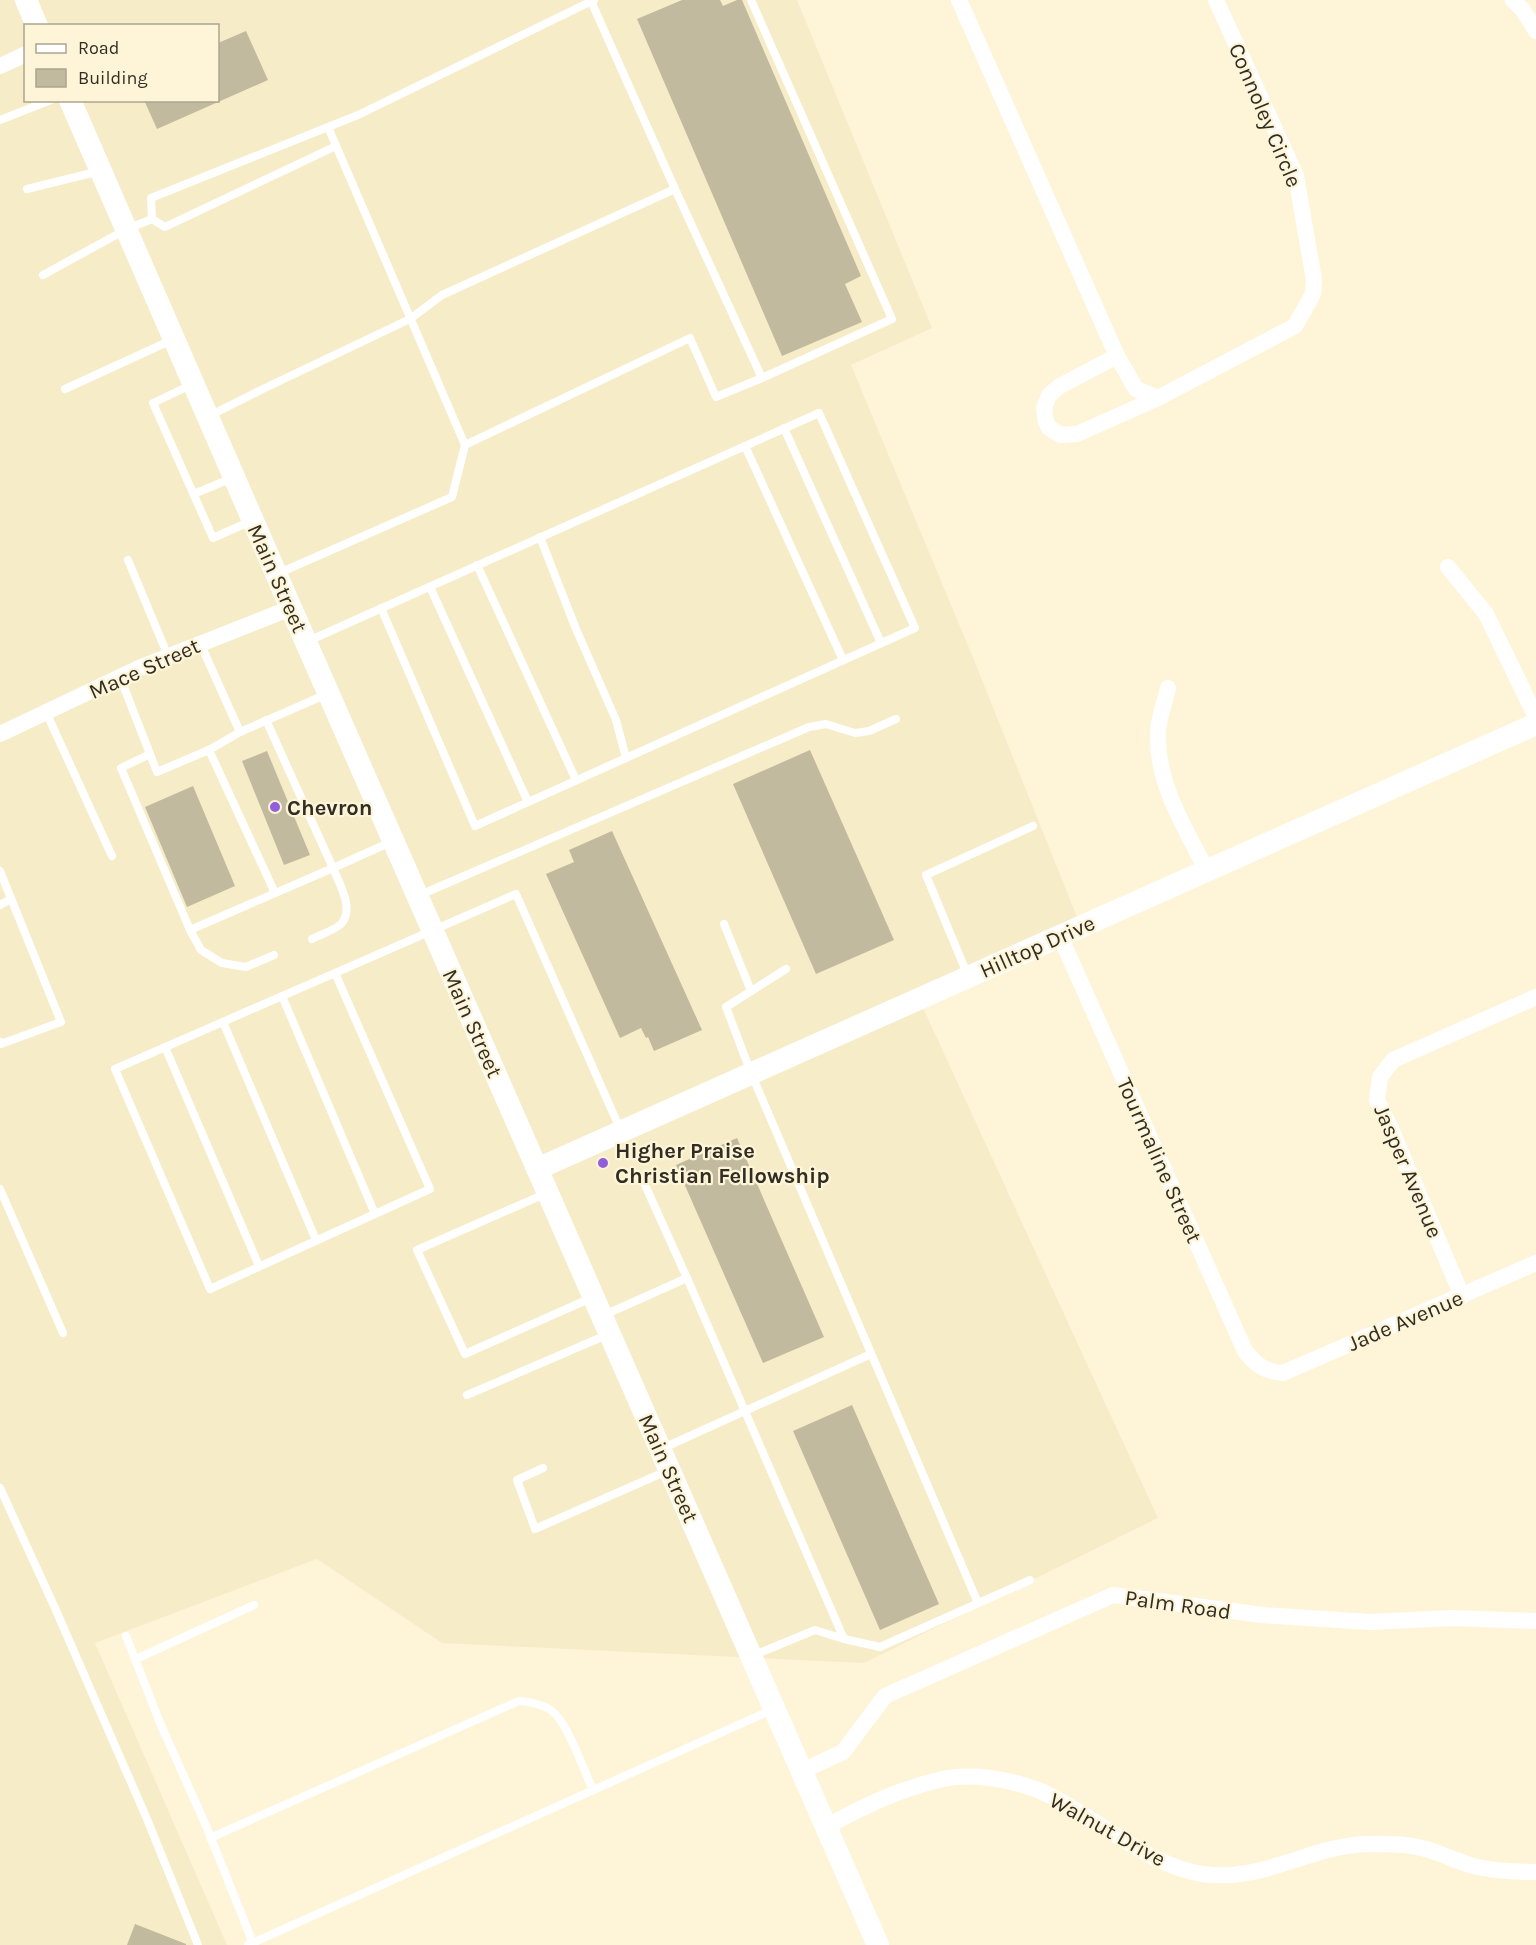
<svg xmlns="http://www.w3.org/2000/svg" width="1536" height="1945" viewBox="0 0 1536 1945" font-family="Karla,sans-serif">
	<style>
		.built { fill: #f7ecc8; fill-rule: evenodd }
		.building { fill: #c2ba9f }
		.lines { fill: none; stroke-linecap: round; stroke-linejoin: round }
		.service { stroke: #fff; stroke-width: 8 }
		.minor { stroke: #fff; stroke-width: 16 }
		.secondary { stroke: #fff; stroke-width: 22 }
		.poi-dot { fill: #935fd8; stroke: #fef5d9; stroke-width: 2 }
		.labels { text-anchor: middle; stroke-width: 4.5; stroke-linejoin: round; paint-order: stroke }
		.street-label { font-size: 22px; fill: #312d22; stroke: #fef5d9 }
		.poi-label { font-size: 22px; font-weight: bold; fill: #312d22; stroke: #fef5d9; text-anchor: start }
	</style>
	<rect width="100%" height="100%" fill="#fef5d9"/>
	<!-- built -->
	<path class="built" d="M 0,0 L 797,0 L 932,328 L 851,365 L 974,660 L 1081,927 L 919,999 L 1158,1518 L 864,1663 L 442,1643 L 317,1559 L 95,1643 L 227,1945 L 0,1945 ZM 26,26 L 218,26 L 218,100 L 26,100 Z"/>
	<!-- building -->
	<g class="building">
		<polygon points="682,0 720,0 723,6 737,0 742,0 861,276 845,284 862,322 782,356 637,19"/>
		<polygon points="246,31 268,80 157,129 144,100 218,100 218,43"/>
		<polygon points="810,750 894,940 816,974 733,784"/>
		<polygon points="267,751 310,855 284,865 242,761"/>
		<polygon points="193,786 235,886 187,907 145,807"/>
		<polygon points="612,831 702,1030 654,1051 648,1037 646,1038 641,1028 620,1038 546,874 574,862 569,850"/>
		<polygon points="737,1138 824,1337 763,1363 676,1165"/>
		<polygon points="852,1405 939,1604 880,1630 793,1431"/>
		<polygon points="135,1924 186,1944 186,1945 127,1945"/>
	</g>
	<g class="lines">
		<!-- service -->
		<g class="service">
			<polyline points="0,120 51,100"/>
			<polyline points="328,127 465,445 690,338 716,397 762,378 892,319 751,0"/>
			<polyline points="27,189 100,171"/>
			<polyline points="675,189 762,378"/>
			<polyline points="152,219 151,198 358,115 594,0"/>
			<polyline points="152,219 165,227 336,146"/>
			<polyline points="43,275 127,229 152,219"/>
			<polyline points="193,384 153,403 213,538 251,521"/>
			<polyline points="65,389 174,339"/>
			<polyline points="209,416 265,388 410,319 442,295 675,189 591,1"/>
			<polyline points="784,428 881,643"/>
			<polyline points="745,446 843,660"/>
			<polyline points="194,494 232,478"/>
			<polyline points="540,537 576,629 616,720 626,758"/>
			<polyline points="128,560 168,656"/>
			<polyline points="477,565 576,780"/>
			<polyline points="277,574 452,497 465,445"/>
			<polyline points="430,587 528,802"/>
			<polyline points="306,642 819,413 915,628 475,826 381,608"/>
			<polyline points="200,643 240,732 327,694"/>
			<polyline points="120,677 157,772 209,750"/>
			<polyline points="46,712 112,856"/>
			<polyline points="266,720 333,868 393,841"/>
			<polyline points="240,732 209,750 275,893"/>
			<path d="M 150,754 L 121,768 L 190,930 L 333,868 C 339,883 354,908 342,923 C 336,930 321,934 312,939"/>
			<polyline points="0,871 61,1022 1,1044 0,1042"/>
			<polyline points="420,895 809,727 826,724 855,733 869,731 896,719"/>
			<polyline points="0,905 11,899"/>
			<polyline points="724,924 751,991"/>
			<polyline points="190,930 201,950 222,963 246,967 274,955"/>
			<polyline points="786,969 726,1007 751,1073 978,1603"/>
			<polyline points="335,973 430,1189 210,1289 115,1069 516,894 621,1131"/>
			<polyline points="968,976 926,875 1033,826"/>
			<polyline points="282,996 375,1214"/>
			<polyline points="223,1022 316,1240"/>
			<polyline points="165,1047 259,1266"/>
			<polyline points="0,1189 63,1333"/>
			<polyline points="547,1193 417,1250 465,1354 591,1298"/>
			<polyline points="687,1278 844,1639 815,1630 752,1656"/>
			<polyline points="602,1316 687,1278 645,1185"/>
			<polyline points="467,1395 609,1334"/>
			<polyline points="661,1449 871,1354"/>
			<polyline points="543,1468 517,1480 535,1529 669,1470"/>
			<polyline points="0,1488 55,1608 147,1819 198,1945"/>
			<polyline points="126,1636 160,1723 207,1828 253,1943"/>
			<polyline points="844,1639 880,1647 1030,1580"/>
			<polyline points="136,1659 254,1605"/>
			<path d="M 210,1838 L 519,1701 C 530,1702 542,1704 551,1710 C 567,1721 584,1771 593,1790"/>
			<polyline points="248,1945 774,1709"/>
		</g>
		<!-- minor -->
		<g class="minor">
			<polyline points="959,0 1117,356 1136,389 1158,398 1295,326 1313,294 1314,280 1296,176 1216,0"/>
			<polyline points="1513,0 1523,10 1536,31"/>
			<polyline points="0,66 26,54"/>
			<polyline points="1117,356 1060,386 1049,395 1044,409 1046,422 1049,428 1061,435 1077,434 1158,398"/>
			<polyline points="1448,567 1486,614 1536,717"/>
			<path d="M 1168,688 C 1165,702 1158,719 1158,733 C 1156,783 1185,828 1207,871"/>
			<polyline points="0,734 139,668 291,608"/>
			<path d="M 1060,936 L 1245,1351 C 1255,1364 1265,1372 1283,1373 L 1536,1263"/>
			<polyline points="1462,1296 1392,1131 1377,1100 1380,1077 1393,1060 1536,997"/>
			<polyline points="802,1771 843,1752 885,1696 1113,1595 1262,1615 1370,1622 1452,1618 1536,1621"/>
			<path d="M 826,1827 C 862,1807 899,1789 939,1780 C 970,1772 1009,1779 1038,1790 C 1060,1799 1080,1813 1101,1826 C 1134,1846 1164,1868 1203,1874 C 1265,1883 1310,1844 1372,1844 C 1392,1844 1415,1844 1435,1852 C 1447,1856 1459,1862 1473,1866 C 1494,1871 1515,1872 1536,1872"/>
		</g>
		<!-- secondary -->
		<g class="secondary">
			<polyline points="26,0 37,26"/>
			<polyline points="70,100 291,608 878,1945"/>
			<polyline points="537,1169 1536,724"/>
		</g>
	</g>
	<!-- markers -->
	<g class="poi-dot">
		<circle cx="275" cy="807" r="6"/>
		<circle cx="603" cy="1163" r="6"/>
	</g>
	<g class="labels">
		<!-- street labels -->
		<g class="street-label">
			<text transform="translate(1266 115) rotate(67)" y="8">Connoley Circle</text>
			<text transform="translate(278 578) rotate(66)" y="8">Main Street</text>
			<text transform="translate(144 668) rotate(-24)" y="8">Mace Street</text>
			<text transform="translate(1037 946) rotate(-24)" y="8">Hilltop Drive</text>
			<text transform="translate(473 1023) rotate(66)" y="8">Main Street</text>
			<text transform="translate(1160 1160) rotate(66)" y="8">Tourmaline Street</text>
			<text transform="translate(1409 1171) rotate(67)" y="8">Jasper Avenue</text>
			<text transform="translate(1405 1320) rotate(-23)" y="8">Jade Avenue</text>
			<text transform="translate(669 1468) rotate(66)" y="8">Main Street</text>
			<text transform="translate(1178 1604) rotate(8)" y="8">Palm Road</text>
			<text transform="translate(1108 1829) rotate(29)" y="8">Walnut Drive</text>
		</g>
		<!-- poi labels -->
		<g class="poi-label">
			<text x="287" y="815">Chevron</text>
			<text x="615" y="1158">Higher Praise<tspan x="615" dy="25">Christian Fellowship</tspan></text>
		</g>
	</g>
	<!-- legend -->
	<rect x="24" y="24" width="195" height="78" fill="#fef5d9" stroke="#aca590" stroke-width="1.5"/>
	<rect x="36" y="44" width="30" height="9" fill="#ffffff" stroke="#aca590" stroke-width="1.5"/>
	<text x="78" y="54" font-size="18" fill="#312d22">Road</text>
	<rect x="36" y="69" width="30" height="18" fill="#c2ba9f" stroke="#aca590" stroke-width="1.5"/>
	<text x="78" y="84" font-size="18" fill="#312d22">Building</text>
</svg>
